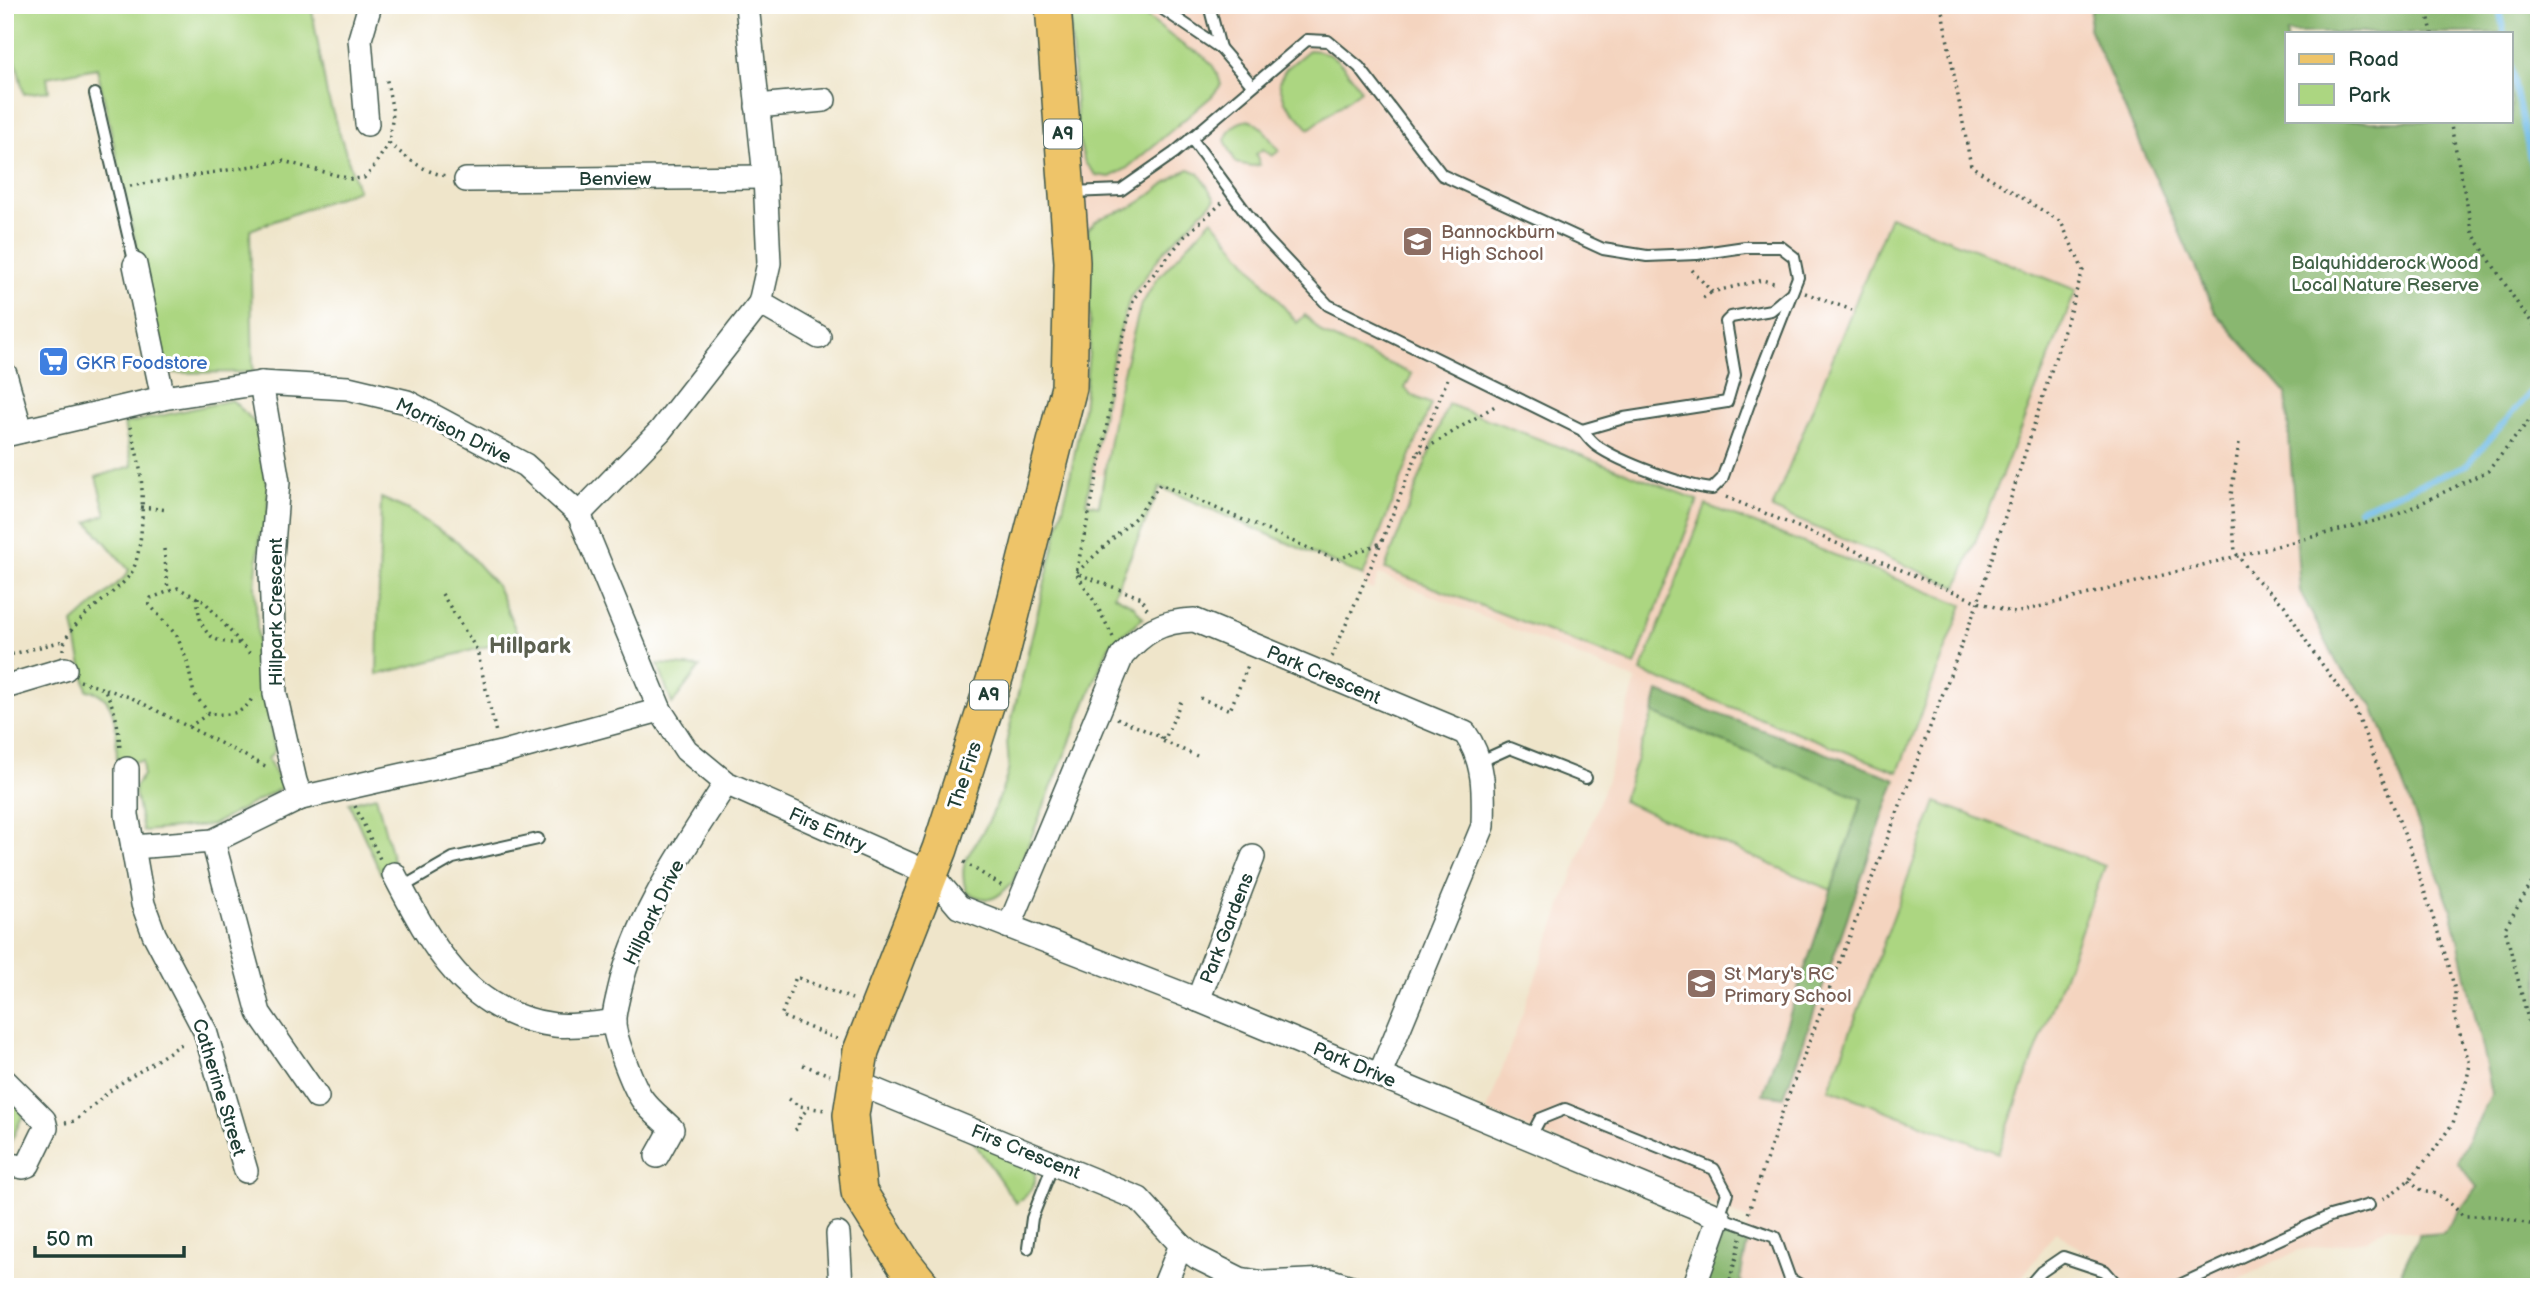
<svg xmlns="http://www.w3.org/2000/svg" width="2544" height="1292" viewBox="0 0 2544 1292" font-family="'Balsamiq Sans',sans-serif">
	<style>
		.built { fill: #f4d4bf }
		.green { fill: #acd681; stroke: #668a5a; stroke-width: 2 }
		.forest { fill: #89b76f; stroke: #547a52; stroke-width: 2; fill-rule: evenodd }
		.lines { fill: none; stroke-linecap: round; stroke-linejoin: round }
		.stream { stroke: #69b8e4; stroke-width: 6 }
		.lane-casing { stroke: #3e564a; stroke-width: 14 }
		.street-casing { stroke: #3e564a; stroke-width: 26 }
		.primary-casing { stroke: #3e564a; stroke-width: 38 }
		.path { stroke: #3e564a; stroke-width: 3.5; stroke-dasharray: 2 5; stroke-linecap: butt }
		.lane { stroke: #fff; stroke-width: 10 }
		.street { stroke: #fff; stroke-width: 23 }
		.primary { stroke: #eec469; stroke-width: 35 }
		.labels { text-anchor: middle; stroke-width: 6; stroke-linejoin: round; paint-order: stroke }
		.shield { fill: #fff; stroke: #627771; stroke-width: 2 }
		.shield-label { font-size: 18px; font-weight: bold; fill: #1f3d34 }
		.street-label { font-size: 19px; fill: #1f3d34; stroke: #fff }
		.education-label { font-size: 19px; fill: #785e54; stroke: #fff; text-anchor: start }
		.park-label { font-size: 19px; fill: #426347; stroke: #fff }
		.shop-label { font-size: 19px; fill: #366cbe; stroke: #fff; text-anchor: start }
		.quarter-label { font-size: 23px; font-weight: bold; fill: #5c6151; stroke: #fff }
	</style>
	<rect width="100%" height="100%" fill="#fff"/>
	<filter id="ink" filterUnits="userSpaceOnUse"><feTurbulence type="fractalNoise" baseFrequency=".0143" numOctaves="2"/><feDisplacementMap in="SourceGraphic" scale="14" xChannelSelector="R" yChannelSelector="G"/><feConvolveMatrix kernelMatrix="1 2 1 2 8 2 1 2 1" color-interpolation-filters="sRGB"/></filter>
	<filter id="wash" filterUnits="userSpaceOnUse"><feTurbulence type="fractalNoise" baseFrequency=".00686" numOctaves="4" result="noise"/><feDisplacementMap in="SourceGraphic" scale="28" xChannelSelector="R" yChannelSelector="G"/><feGaussianBlur stdDeviation="1.57" result="paint"/><feColorMatrix in="noise" values="0 0 0 0 0 0 0 0 0 0 0 0 0 0 0 0 0 1.4 0 .05"/><feComposite in="paint" operator="in"/></filter>
	<g filter="url(#wash)">
		<rect width="100%" height="100%" fill="#efe5ca"/>
		<!-- built -->
		<polygon class="built" points="1069,5 2092,5 2089,28 2215,312 2286,393 2300,591 2338,665 2372,704 2451,909 2492,1093 2458,1162 2477,1187 2443,1233 2419,1235 2387,1226 2367,1240 2299,1250 2224,1287 2131,1287 2056,1231 2015,1287 1725,1287 1750,1220 1487,1111 1608,777 1636,680 1379,574 1373,590 1368,588 1362,576 1160,488 1072,469 1089,356"/>
		<!-- green -->
		<g class="green">
			<polygon points="5,5 311,5 327,95 358,190 250,230 253,372 164,373 97,68 47,77 49,91 24,94 5,17"/>
			<path d="M 1069,5 L 1131,5 L 1187,48 C 1205,53 1217,67 1221,85 L 1212,96 L 1126,169 L 1110,177 L 1096,175 L 1085,163 L 1078,137 Z"/>
			<path d="M 1309,50 C 1336,50 1347,70 1361,90 L 1309,129 L 1285,102 L 1279,82 L 1286,69 Z"/>
			<path d="M 1251,120 L 1263,129 L 1279,151 L 1272,156 L 1263,149 L 1256,154 L 1260,165 L 1252,166 L 1236,163 L 1225,140 C 1230,127 1237,121 1251,120 Z"/>
			<path d="M 1189,169 L 1199,173 L 1215,199 L 1163,252 L 1130,298 L 1115,347 L 1086,503 L 1099,506 L 1118,392 L 1140,308 L 1156,280 L 1212,219 L 1297,323 L 1305,315 L 1323,334 L 1412,374 L 1405,388 L 1411,395 L 1431,404 L 1363,576 L 1160,487 L 1114,595 L 1133,605 L 1143,618 L 1109,646 L 1013,882 C 994,900 993,904 967,893 C 956,862 971,853 985,828 C 993,815 1004,787 1008,772 C 1010,762 1007,749 1007,739 L 1069,483 L 1083,409 L 1090,342 L 1088,229 C 1105,212 1108,217 1127,209 C 1150,200 1166,178 1189,169 Z"/>
			<polygon points="1890,216 2076,290 1957,587 1772,509"/>
			<path d="M 232,400 L 256,424 L 268,487 L 268,522 L 260,535 L 255,585 L 259,670 L 275,750 L 268,759 L 283,787 L 212,825 L 143,831 L 134,788 L 143,775 L 143,761 L 117,763 C 116,738 120,693 87,690 L 73,623 L 126,576 L 129,570 L 88,522 L 106,514 L 96,477 L 132,466 L 124,424 Z"/>
			<polygon points="1448,404 1698,500 1635,665 1385,569"/>
			<polygon points="381,498 408,510 458,542 497,586 519,638 377,675"/>
			<polygon points="1706,505 1963,605 1898,772 1641,672"/>
			<polygon points="658,664 700,667 672,704"/>
			<polygon points="1653,713 1862,799 1831,890 1622,801"/>
			<polygon points="376,796 394,864 381,874 349,803"/>
			<polygon points="1936,802 2105,866 1998,1153 1829,1089"/>
			<polygon points="5,1093 25,1111 6,1152 5,1152"/>
			<path d="M 971,1138 L 1029,1163 C 1043,1180 1031,1192 1016,1203 Z"/>
		</g>
		<!-- forest -->
		<g class="forest">
			<path d="M 2092,5 L 2539,5 L 2539,1287 L 2394,1287 L 2419,1235 L 2443,1233 L 2477,1187 L 2457,1162 L 2492,1093 L 2451,909 L 2372,704 L 2338,665 L 2300,591 L 2286,393 L 2215,312 L 2089,28 ZM 2287,33 L 2511,33 L 2511,121 L 2287,121 Z"/>
			<polygon points="1658,692 1896,779 1784,1097 1763,1094 1862,799 1653,713"/>
			<polygon points="1725,1230 1748,1240 1740,1279 1744,1287 1703,1287"/>
		</g>
		<g class="lines">
			<!-- stream -->
			<g class="stream">
				<polyline points="2498,5 2504,33"/>
				<polyline points="2511,66 2539,202"/>
				<polyline points="2359,509 2467,465 2539,383"/>
			</g>
		</g>
	</g>
	<g filter="url(#ink)">
		<g class="lines">
			<defs>
				<g id="lane">
					<polyline points="1157,5 1220,48 1252,85"/>
					<polyline points="1209,5 1220,48"/>
					<polyline points="95,94 135,265"/>
					<path d="M 1071,192 L 1121,190 L 1174,153 L 1307,40 L 1328,41 L 1359,67 L 1442,175 L 1603,249 L 1647,256 L 1697,254 L 1745,247 L 1781,247 L 1794,257 L 1798,277 L 1758,379 L 1722,479 L 1712,489 C 1684,486 1620,462 1597,446 C 1591,442 1586,435 1582,430 L 1328,305 L 1264,237 L 1191,138"/>
					<polyline points="1582,430 1624,418 1727,402 1735,375 1726,322 1731,317 1771,310 1790,294"/>
					<polyline points="1479,762 1510,748 1586,778"/>
					<polyline points="401,888 453,858 538,839"/>
					<polyline points="1530,1138 1540,1119 1565,1109 1714,1169 1727,1193 1719,1217 1775,1237 1790,1279 1804,1287"/>
					<polyline points="1028,1248 1032,1218 1054,1162"/>
					<polyline points="2028,1287 2041,1272 2063,1257 2105,1271 2119,1287"/>
					<polyline points="2175,1287 2330,1216 2369,1205"/>
				</g>
				<g id="street">
					<polyline points="757,106 824,100"/>
					<polyline points="367,124 360,39 370,5"/>
					<polyline points="466,180 765,177"/>
					<polyline points="135,265 163,398"/>
					<polyline points="760,303 819,337"/>
					<polyline points="5,374 21,431"/>
					<polyline points="261,383 278,482 271,570 275,694 295,781 301,798 501,753 660,710"/>
					<polyline points="5,435 163,398 261,383 348,388 407,402 525,465 579,514 660,710 686,750 726,783 931,874 959,907 1198,1000 1719,1217 1694,1287"/>
					<polyline points="579,514 660,431 760,303 769,263 765,177 747,5"/>
					<polyline points="5,687 65,669"/>
					<polyline points="127,769 127,815 133,847 213,841 301,798"/>
					<polyline points="213,841 259,1013 317,1097"/>
					<polyline points="133,847 143,904 154,934 205,1031 246,1171"/>
					<path d="M 394,874 C 431,945 467,1015 555,1025 C 574,1027 595,1023 614,1022"/>
					<path d="M 1009,927 L 1122,656 C 1144,632 1160,621 1194,620 L 1465,733 C 1485,761 1484,793 1483,826 L 1380,1074"/>
					<polyline points="1198,1000 1253,857"/>
					<polyline points="5,1081 44,1120 46,1128 28,1165 23,1167 5,1164"/>
					<polyline points="855,1082 1139,1199 1181,1245 1198,1258 1240,1279 1264,1283 1328,1280 1351,1287"/>
					<path d="M 657,1156 L 672,1129 C 663,1120 650,1110 642,1099 C 633,1086 615,1039 614,1024 C 613,1014 617,1002 619,992 C 636,916 685,848 726,783"/>
					<polyline points="838,1234 841,1287"/>
					<polyline points="1164,1287 1181,1245"/>
				</g>
				<polyline id="primary" points="923,1287 903,1262 859,1192 851,1115 861,1051 940,849 999,665 1069,387 1072,262 1053,5"/>
			</defs>
			<!-- lane casing -->
			<use href="#lane" class="lane-casing"/>
			<!-- street casing -->
			<use href="#street" class="street-casing"/>
			<!-- primary casing -->
			<use href="#primary" class="primary-casing"/>
			<!-- path -->
			<g class="path">
				<polyline points="1941,5 1971,166 2061,222 2083,270 1978,602 2015,613 2394,516 2488,471 2539,408"/>
				<polyline points="2426,5 2432,33"/>
				<polyline points="2450,121 2473,234 2521,309 2539,331"/>
				<path d="M 389,143 C 408,159 422,171 446,176"/>
				<polyline points="130,186 283,161 351,179 364,178 371,171 389,143 393,113 386,76"/>
				<polyline points="1692,270 1712,292 1762,280 1778,284"/>
				<polyline points="1805,293 1852,310"/>
				<polyline points="1703,298 1712,292"/>
				<polyline points="2239,443 2231,495 2235,552 2254,577 2284,605 2313,652 2355,709 2411,851 2449,966 2455,991 2455,1019 2470,1064 2467,1079 2453,1123 2432,1153 2409,1180 2389,1196 2380,1200"/>
				<polyline points="1418,452 1448,378"/>
				<polyline points="1726,497 1978,602 1782,1113 1748,1214"/>
				<polyline points="141,507 168,510"/>
				<polyline points="164,549 168,590"/>
				<polyline points="442,594 477,650 496,733"/>
				<path d="M 198,597 C 197,628 209,645 241,643"/>
				<polyline points="1147,609 1142,598 1076,573 1137,516 1160,484 1336,560 1381,543 1417,454 1498,404"/>
				<polyline points="1113,637 1096,604 1076,573 1099,468 1123,338 1134,298 1185,236 1223,202"/>
				<path d="M 63,650 C 64,623 113,597 130,575 C 144,555 144,493 140,469 C 138,455 133,440 130,427"/>
				<polyline points="5,656 63,641"/>
				<polyline points="1332,657 1381,543"/>
				<path d="M 80,681 L 104,689 C 116,709 119,728 120,751"/>
				<polyline points="106,689 132,698 269,768"/>
				<polyline points="1200,698 1230,710 1249,663"/>
				<polyline points="209,713 194,694 187,661 177,636 149,604 151,598 178,588 205,602 251,655"/>
				<polyline points="1117,718 1165,739 1182,699"/>
				<path d="M 189,727 L 209,713 C 227,716 245,715 253,696"/>
				<polyline points="1162,737 1160,740 1197,756"/>
				<polyline points="355,806 380,859"/>
				<polyline points="964,862 1005,888"/>
				<polyline points="2539,871 2505,928 2539,1063"/>
				<polyline points="837,1039 781,1016 796,977 852,999"/>
				<polyline points="803,1065 830,1075"/>
				<polyline points="789,1099 799,1106 825,1110"/>
				<polyline points="65,1123 75,1121 112,1089 185,1042"/>
				<polyline points="795,1130 799,1127 798,1120 809,1107"/>
				<path d="M 2409,1180 L 2424,1192 C 2441,1192 2451,1204 2463,1216 L 2492,1216 L 2539,1226"/>
				<polyline points="1728,1287 1741,1238"/>
			</g>
			<!-- lane -->
			<use href="#lane" class="lane"/>
			<!-- street -->
			<use href="#street" class="street"/>
			<!-- primary -->
			<use href="#primary" class="primary"/>
		</g>
	</g>
	<!-- icons -->
	<defs>
		<symbol id="school-square" viewBox="-11 -11 22 22"><rect x="-9" y="-9" width="18" height="18" rx="4" fill="#8d6e63" stroke="#fff"/><path d="M0-5L7-2L0 1L-7-2ZM-4 1L0 2.5L4 1V4Q0 6-4 4Z" fill="#fff"/></symbol>
		<symbol id="supermarket-square" viewBox="-11 -11 22 22"><rect x="-9" y="-9" width="18" height="18" rx="4" fill="#3f7fe0" stroke="#fff"/><path d="M-6-5.5h2.5l.6 2H6L4.5 2H-2.5L-4.4-4H-6ZM-1.5 3.2a1.3 1.3 0 1 0 .1 0ZM3 3.2a1.3 1.3 0 1 0 .1 0Z" fill="#fff"/></symbol>
	</defs>
	<g fill-rule="evenodd">
		<use href="#school-square" x="1400" y="224" width="35" height="35"/>
		<use href="#supermarket-square" x="36" y="344" width="35" height="35"/>
		<use href="#school-square" x="1684" y="966" width="35" height="35"/>
	</g>
	<g class="labels">
		<!-- shield labels -->
		<g class="shield">
			<rect x="1044" y="119.5" width="38" height="29" rx="5"/>
			<rect x="970" y="680.5" width="38" height="29" rx="5"/>
		</g>
		<g class="shield-label">
			<text x="1063" y="140">A9</text>
			<text x="989" y="701">A9</text>
		</g>
		<!-- street labels -->
		<g class="street-label">
			<text x="615" y="185">Benview</text>
			<text transform="translate(454 430) rotate(26)" y="7">Morrison Drive</text>
			<text transform="translate(275 612) rotate(-90)" y="7">Hillpark Crescent</text>
			<text transform="translate(1324 674) rotate(23)" y="7">Park Crescent</text>
			<text transform="translate(964 775) rotate(-72)" y="7">The Firs</text>
			<text transform="translate(828 829) rotate(24)" y="7">Firs Entry</text>
			<text transform="translate(653 912) rotate(-64)" y="7">Hillpark Drive</text>
			<text transform="translate(1226 928) rotate(-69)" y="7">Park Gardens</text>
			<text transform="translate(1355 1064) rotate(23)" y="7">Park Drive</text>
			<text transform="translate(220 1087) rotate(73)" y="7">Catherine Street</text>
			<text transform="translate(1026 1151) rotate(22)" y="7">Firs Crescent</text>
		</g>
		<!-- education labels -->
		<g class="education-label">
			<text x="1441" y="238">Bannockburn<tspan x="1441" dy="22">High School</tspan></text>
			<text x="1724" y="980">St Mary's RC<tspan x="1724" dy="22">Primary School</tspan></text>
		</g>
		<!-- park labels -->
		<g class="park-label">
			<text x="2385" y="269">Balquhidderock Wood<tspan x="2385" dy="22">Local Nature Reserve</tspan></text>
		</g>
		<!-- shop labels -->
		<g class="shop-label">
			<text x="76" y="369">GKR Foodstore</text>
		</g>
		<!-- quarter labels -->
		<g class="quarter-label">
			<text x="530" y="653">Hillpark</text>
		</g>
	</g>
	<!-- margin -->
	<rect width="2544" height="1292" fill="none" stroke="#fff" stroke-width="28"/>
	<!-- legend -->
	<rect x="2285" y="32" width="228" height="91" fill="#ffffff" stroke="#a5b1ae" stroke-width="2"/>
	<rect x="2299" y="54" width="35" height="10" fill="#eec469" stroke="#a5b1ae" stroke-width="2"/>
	<text x="2348" y="66" font-size="21" fill="#1f3d34">Road</text>
	<rect x="2299" y="84" width="35" height="21" fill="#acd681" stroke="#a5b1ae" stroke-width="2"/>
	<text x="2348" y="102" font-size="21" fill="#1f3d34">Park</text>
	<!-- scale -->
	<path d="M35 1246v10h149v-10" fill="none" stroke="#1f3d34" stroke-width="3.5"/>
	<text x="46" y="1246" font-size="21" fill="#1f3d34" stroke="#ffffff" stroke-width="5" paint-order="stroke">50 m</text>
</svg>
